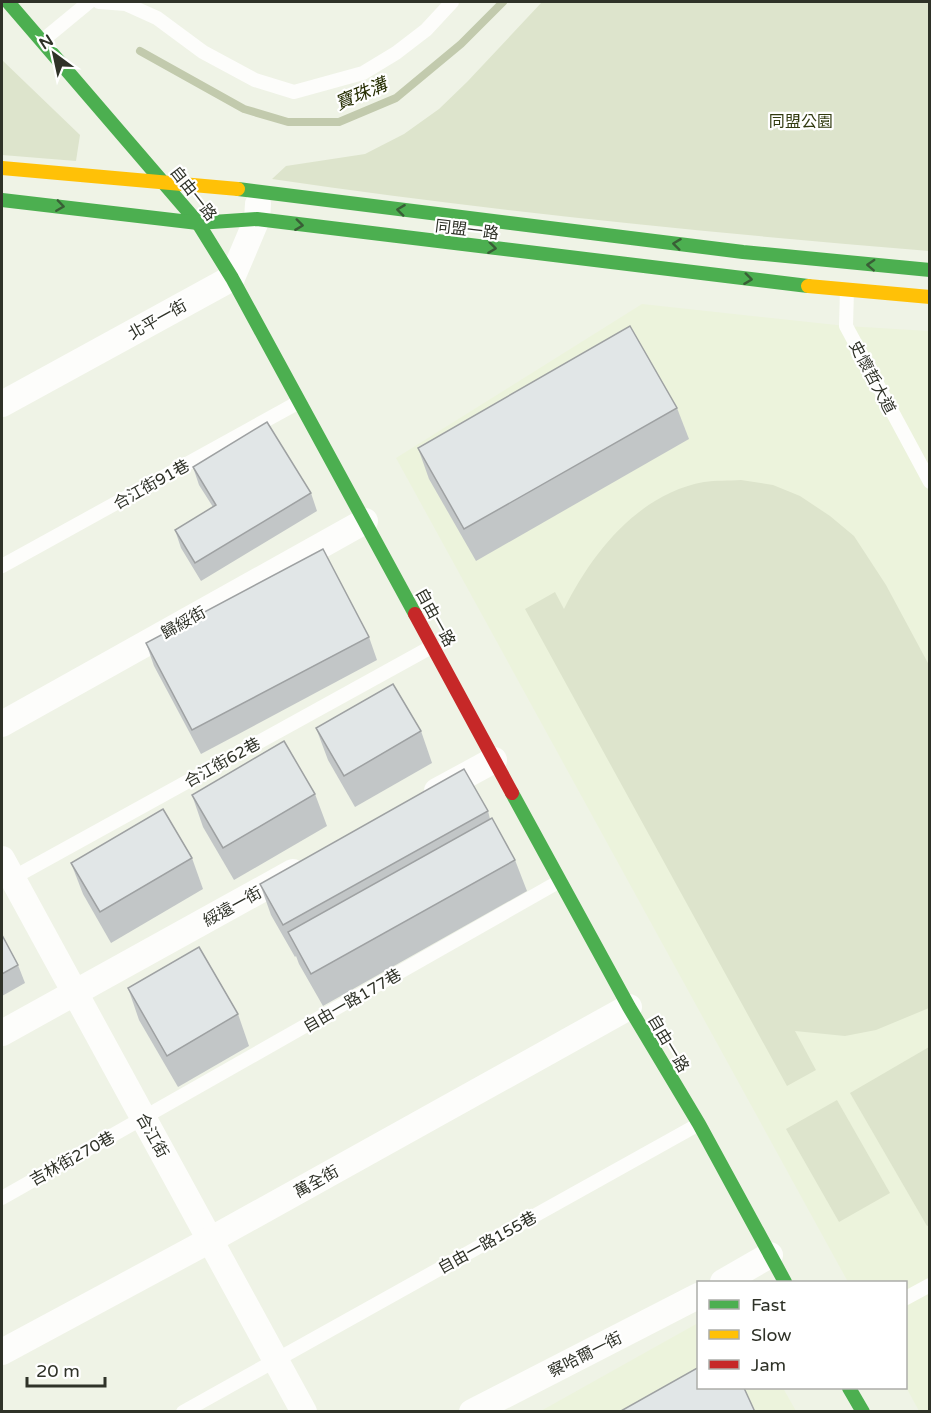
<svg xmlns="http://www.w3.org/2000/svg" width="931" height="1413" viewBox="0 0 931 1413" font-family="'Varela Round','Noto Sans TC',sans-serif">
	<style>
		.built { fill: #ecf3dc }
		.green { fill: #dde4cc }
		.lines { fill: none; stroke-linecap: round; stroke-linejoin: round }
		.stream { stroke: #c2caad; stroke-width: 8 }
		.lane { stroke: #fdfdfb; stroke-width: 14 }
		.street { stroke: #fdfdfb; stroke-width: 26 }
		.fast { stroke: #4caf50; stroke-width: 14 }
		.slow { stroke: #ffc107; stroke-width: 14 }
		.jam { stroke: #c62828; stroke-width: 14 }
		.wall { fill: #c2c6c7 }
		.building { fill: #e1e6e7; stroke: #9ea1a2; stroke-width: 1.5 }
		.oneway { stroke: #395e36 }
		.labels { text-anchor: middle; stroke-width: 4.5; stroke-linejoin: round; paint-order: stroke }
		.park-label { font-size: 16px; fill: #313a0f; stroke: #fff }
		.street-label { font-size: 16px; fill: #2f3228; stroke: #fff }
		.water-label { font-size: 18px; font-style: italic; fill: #262e02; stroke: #fff }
	</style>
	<rect width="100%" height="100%" fill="#eff3e6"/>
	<!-- built -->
	<g class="built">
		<polygon points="642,304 846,326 929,331 929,1411 919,1411 906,1387 906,1282 848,1282 396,458"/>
		<polygon points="698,1323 698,1388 783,1388 796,1411 539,1412"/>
	</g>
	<!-- green -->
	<g class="green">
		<path d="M 542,2 L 929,2 L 929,251 C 710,233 490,211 272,179 L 286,166 L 365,154 L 404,134 L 439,109 L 467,82 Z"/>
		<polygon points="2,60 80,135 76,161 2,155"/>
		<path d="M 741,480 L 773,485 L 800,496 L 830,516 L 854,536 L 886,585 L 929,665 L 929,1008 L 876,1030 L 845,1036 L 795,1031 L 816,1070 L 787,1086 L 525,609 L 555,592 L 564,609 C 592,553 638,494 704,482 C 716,480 729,481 741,480 Z"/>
		<polygon points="929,1047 930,1225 927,1226 850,1093"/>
		<polygon points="837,1100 890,1193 839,1222 786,1129"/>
	</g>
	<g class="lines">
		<!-- stream -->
		<polyline class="stream" points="140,51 244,109 288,122 339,122 396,98 461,44 503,2"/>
		<!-- lane -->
		<g class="lane">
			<polyline points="99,2 126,4 157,18 203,52 255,80 294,92 363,73 396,53 426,30 452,2"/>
			<polyline points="40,39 43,40 89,2"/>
			<polyline points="847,290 846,326 930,482"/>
			<polyline points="2,566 299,402"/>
			<polyline points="9,880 433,646"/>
			<polyline points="2,1198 560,881"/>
			<polyline points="906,1298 930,1285"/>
			<polyline points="183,1412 699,1124"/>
		</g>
		<!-- street -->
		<g class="street">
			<polyline points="2,404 232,278 257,219 258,204"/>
			<polyline points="2,724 365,521"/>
			<polyline points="437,791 494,760"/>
			<polyline points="2,859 304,1412"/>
			<polyline points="2,1033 293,872"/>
			<polyline points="723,1282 770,1255"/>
			<polyline points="2,1352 210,1240 629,1007"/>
			<polyline points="472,1412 698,1296"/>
		</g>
		<!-- fast -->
		<g class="fast">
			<polyline points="8,2 198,223 232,278 415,614"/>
			<polyline points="238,189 743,252 930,270"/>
			<polyline points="2,200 198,223 257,219 808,286"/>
			<polyline points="512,793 629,1007 699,1124 785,1282"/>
			<polyline points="849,1388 863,1412"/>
		</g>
		<!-- slow -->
		<g class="slow">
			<polyline points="2,168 238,189"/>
			<polyline points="808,286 930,297"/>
		</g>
		<!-- jam -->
		<polyline class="jam" points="415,614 512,793"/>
	</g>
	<!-- wall -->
	<g class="wall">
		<polygon points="677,408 689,439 476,561 429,479 418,448"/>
		<polygon points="193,467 311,493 317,511 201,581 181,548 175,530 213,507 199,485"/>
		<polygon points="369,637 377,660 201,754 154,666 146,643"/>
		<polygon points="316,728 421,731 432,763 355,807 328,760"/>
		<polygon points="315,794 327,826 234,880 203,827 192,795"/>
		<polygon points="488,811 490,819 515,860 527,891 323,1006 299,964 296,956 295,957 271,915 260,884"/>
		<polygon points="192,858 203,889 111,943 83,894 71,863"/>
		<polygon points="2,935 18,965 25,983 2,996"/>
		<polygon points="128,988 238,1014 249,1046 178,1087 139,1020"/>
	</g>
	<!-- building -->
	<g class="building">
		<polygon points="630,326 677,408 464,529 418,448"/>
		<polygon points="267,422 311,493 195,563 175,530 216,505 193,467"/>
		<polygon points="323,549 369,637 192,730 146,643"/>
		<polygon points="393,684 421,731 344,776 316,728"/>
		<polygon points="284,741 315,794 223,848 192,795"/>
		<polygon points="464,769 488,811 283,925 260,884"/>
		<polygon points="163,809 192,858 100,912 71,863"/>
		<polygon points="492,818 515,860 311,974 288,932"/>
		<polygon points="2,935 18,965 2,974"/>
		<polygon points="199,947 238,1014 167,1056 128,988"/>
		<polygon points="699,1367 699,1388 744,1388 755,1412 619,1412"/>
	</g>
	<!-- one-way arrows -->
	<defs><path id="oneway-chevron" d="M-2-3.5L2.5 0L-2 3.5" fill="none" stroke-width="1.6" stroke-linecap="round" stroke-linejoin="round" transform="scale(1.5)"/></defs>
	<g class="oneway">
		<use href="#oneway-chevron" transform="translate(60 206) rotate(8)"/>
		<use href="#oneway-chevron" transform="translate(401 210) rotate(-173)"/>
		<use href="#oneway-chevron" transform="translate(299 225) rotate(7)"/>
		<use href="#oneway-chevron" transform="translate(677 244) rotate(-173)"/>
		<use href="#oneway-chevron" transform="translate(492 248) rotate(7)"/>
		<use href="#oneway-chevron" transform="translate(871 265) rotate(-177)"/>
		<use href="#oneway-chevron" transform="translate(748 279) rotate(7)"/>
	</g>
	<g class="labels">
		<!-- park labels -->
		<g class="park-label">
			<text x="801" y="127">同盟公園</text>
		</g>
		<!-- street labels -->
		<g class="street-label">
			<text transform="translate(194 193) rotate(52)" y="6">自由一路</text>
			<text transform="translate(467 229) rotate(7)" y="6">同盟一路</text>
			<text transform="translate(157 319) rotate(-29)" y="6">北平一街</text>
			<text transform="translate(873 377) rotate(62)" y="6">史懷哲大道</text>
			<text transform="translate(151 484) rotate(-29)" y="6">合江街91巷</text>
			<text transform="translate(436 617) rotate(61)" y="6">自由一路</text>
			<text transform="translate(183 622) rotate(-29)" y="6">歸綏街</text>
			<text transform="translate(222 762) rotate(-29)" y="6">合江街62巷</text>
			<text transform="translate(232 906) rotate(-29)" y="6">綏遠一街</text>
			<text transform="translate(352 1000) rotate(-30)" y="6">自由一路177巷</text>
			<text transform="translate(669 1043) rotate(59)" y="6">自由一路</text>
			<text transform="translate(153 1135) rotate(61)" y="6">合江街</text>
			<text transform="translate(72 1158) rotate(-29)" y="6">吉林街270巷</text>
			<text transform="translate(316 1181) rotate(-29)" y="6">萬全街</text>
			<text transform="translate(487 1242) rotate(-29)" y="6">自由一路155巷</text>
			<text transform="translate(585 1354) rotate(-27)" y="6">察哈爾一街</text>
		</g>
		<!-- water labels -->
		<g class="water-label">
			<text transform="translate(361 94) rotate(-23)" y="6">寶珠溝</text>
		</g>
	</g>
	<!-- border -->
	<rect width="931" height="1413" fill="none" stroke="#2f3228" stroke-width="6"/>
	<!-- legend -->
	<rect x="697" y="1281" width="210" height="108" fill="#ffffff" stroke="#acada9" stroke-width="1.5"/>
	<rect x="709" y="1300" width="30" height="9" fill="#4caf50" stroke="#acada9" stroke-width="1.5"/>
	<text x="751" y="1311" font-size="18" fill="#2f3228">Fast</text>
	<rect x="709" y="1330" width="30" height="9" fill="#ffc107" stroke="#acada9" stroke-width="1.5"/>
	<text x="751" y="1341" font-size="18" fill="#2f3228">Slow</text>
	<rect x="709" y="1360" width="30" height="9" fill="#c62828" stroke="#acada9" stroke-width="1.5"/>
	<text x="751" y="1371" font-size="18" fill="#2f3228">Jam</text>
	<!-- north arrow -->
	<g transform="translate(54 54) rotate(327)" stroke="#ffffff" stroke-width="4.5" paint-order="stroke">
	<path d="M0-4.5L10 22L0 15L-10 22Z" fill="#2f3228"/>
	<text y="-9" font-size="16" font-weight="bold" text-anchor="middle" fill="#2f3228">N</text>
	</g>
	<!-- scale -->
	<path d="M27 1377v9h78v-9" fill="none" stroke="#2f3228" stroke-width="3"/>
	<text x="36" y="1377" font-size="18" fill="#2f3228" stroke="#ffffff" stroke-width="4.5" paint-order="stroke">20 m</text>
</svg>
